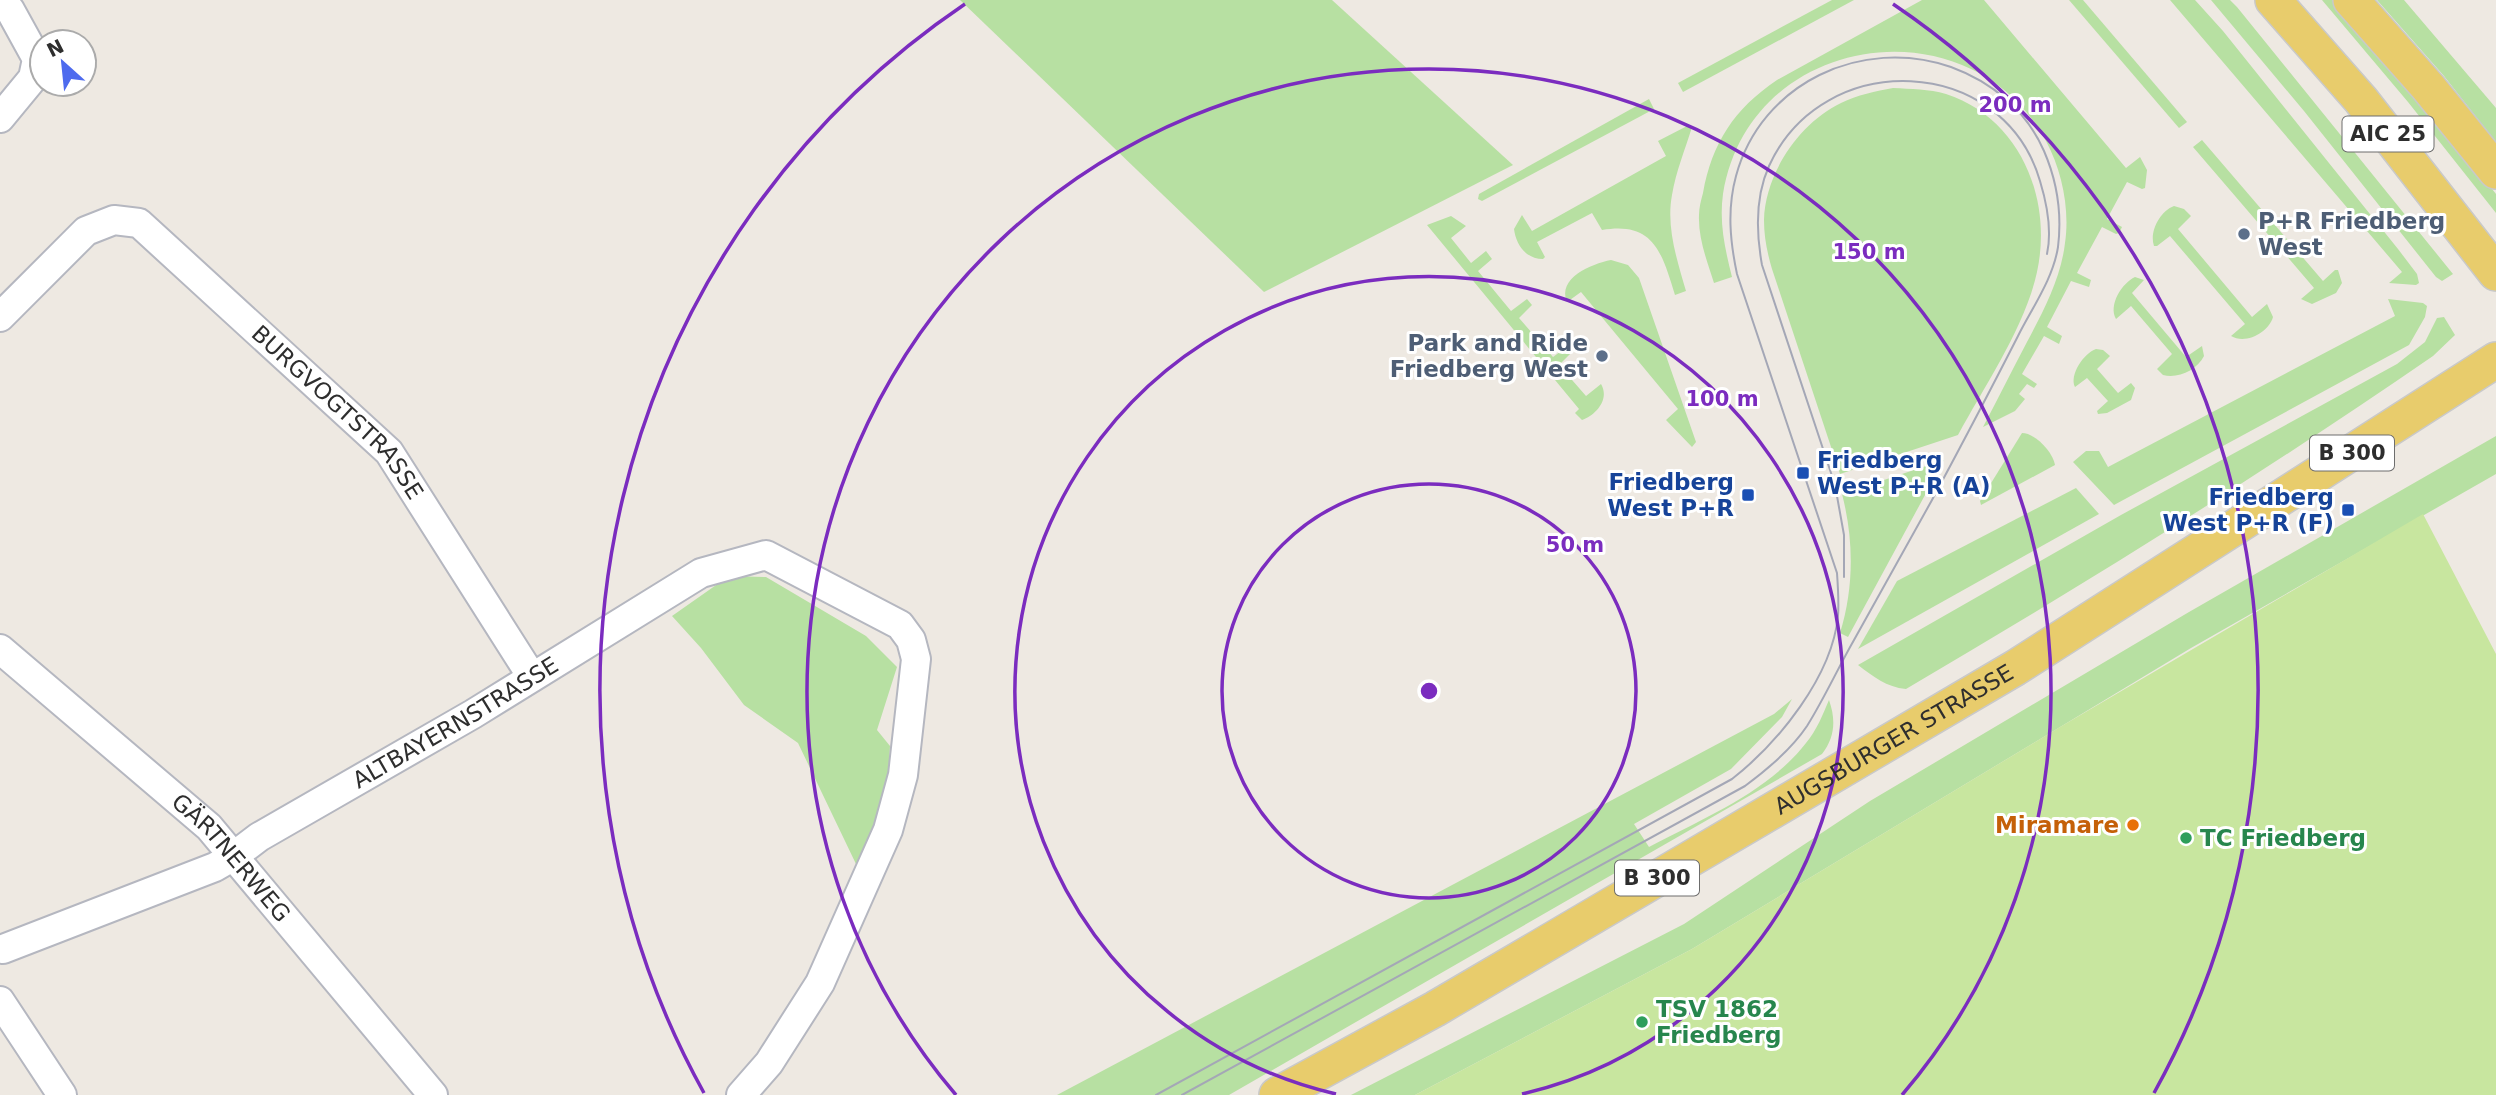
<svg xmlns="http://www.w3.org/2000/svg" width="2496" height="1095" viewBox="0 0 2496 1095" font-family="'DejaVu Sans',sans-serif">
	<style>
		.green { fill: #b7e0a2 }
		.pitch { fill: #c8e69f }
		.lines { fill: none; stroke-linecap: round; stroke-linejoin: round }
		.minor-casing { stroke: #b5b7c0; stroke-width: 32 }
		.major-casing { stroke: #c9c9c9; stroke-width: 38 }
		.minor { stroke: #fff; stroke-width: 28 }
		.major { stroke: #e8cc6c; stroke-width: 35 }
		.tram { stroke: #a4a7b6; stroke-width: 2 }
		.ring { fill: none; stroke: #7b2cbf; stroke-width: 3.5 }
		.service-dot { fill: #5c6f8a; stroke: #fff; stroke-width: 2.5 }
		.transit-dot { fill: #1a4fb4; stroke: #fff; stroke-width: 2.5 }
		.food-dot { fill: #e8710a; stroke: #fff; stroke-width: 2.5 }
		.leisure-dot { fill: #2e9e5b; stroke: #fff; stroke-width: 2.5 }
		.labels { text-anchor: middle; stroke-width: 6; stroke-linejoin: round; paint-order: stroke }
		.shield { fill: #fff; stroke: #6d6d6d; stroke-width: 2 }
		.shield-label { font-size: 21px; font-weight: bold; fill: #2e2e2e }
		.service-label { font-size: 23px; font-weight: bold; fill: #4e5e75; stroke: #fff; text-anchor: start }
		.street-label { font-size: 23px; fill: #2e2e2e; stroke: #fff }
		.transit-label { font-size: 23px; font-weight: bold; fill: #164399; stroke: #fff; text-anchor: end }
		.food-label { font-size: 23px; font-weight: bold; fill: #c56008; stroke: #fff; text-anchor: end }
		.leisure-label { font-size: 23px; font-weight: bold; fill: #27864d; stroke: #fff; text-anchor: start }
		.centre { fill: #7b2cbf; stroke: #fff; stroke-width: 3.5 }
		.ring-label { font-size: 21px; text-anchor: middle; font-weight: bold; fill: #7b2cbf; stroke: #fff; stroke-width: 6; stroke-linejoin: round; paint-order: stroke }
	</style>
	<rect width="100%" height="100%" fill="#eee9e2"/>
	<!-- green -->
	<g class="green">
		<polygon points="960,0 1332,0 1513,165 1264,292"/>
		<polygon points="1832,0 1854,0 1683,92 1678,83"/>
		<path d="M 1922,0 L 1984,0 L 2126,168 L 2140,157 L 2147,170 L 2145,188 L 2142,189 L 2127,182 L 2107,219 L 2122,227 L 2119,233 L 2116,234 L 2102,227 L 2077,273 L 2091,280 L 2089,287 L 2071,281 L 2047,327 L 2062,336 L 2059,344 L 2044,336 L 2022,374 L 2037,384 L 2034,388 L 2027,384 L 2019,394 L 2025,399 L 2015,411 L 1983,427 C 1998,399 2012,370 2027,342 C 2043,312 2061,278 2065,243 C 2070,209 2062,171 2046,141 C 1970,0 1749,32 1723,194 C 1719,223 1725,249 1732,277 L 1714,283 C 1707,261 1698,238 1699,215 C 1699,208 1701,200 1703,193 C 1712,143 1734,109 1777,80 Z"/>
		<polygon points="2069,0 2083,0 2187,122 2179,128"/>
		<polygon points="2170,0 2195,0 2223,31 2398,249 2417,274 2419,283 2416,285 2389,283 2402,272"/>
		<polygon points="2211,0 2230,0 2237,7 2453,274 2442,281 2436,277 2304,111"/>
		<polygon points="2322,0 2334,0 2458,146 2496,194 2496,213 2408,102"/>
		<polygon points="2377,0 2404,0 2496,108 2496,142 2444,76"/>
		<path d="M 1893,88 C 1911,89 1929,89 1946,94 C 2020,118 2053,199 2037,272 C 2025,327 1985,385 1958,435 L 1840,474 L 1772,269 C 1767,252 1764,237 1764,220 C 1765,174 1799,123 1841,103 C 1857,95 1876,91 1893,88 Z"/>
		<polygon points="1649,99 1654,109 1482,201 1478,199 1479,194"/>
		<path d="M 1689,125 L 1692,127 C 1685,150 1676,171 1672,195 C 1666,227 1677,260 1686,291 L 1675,295 C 1662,253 1654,221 1602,230 L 1592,213 L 1537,242 L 1545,257 L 1543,259 C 1526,259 1516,245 1514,229 L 1522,215 L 1532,231 L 1666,156 L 1658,141 Z"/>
		<polygon points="2202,140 2323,281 2335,270 2338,270 2342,283 2336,293 2312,304 2301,299 2314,288 2193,147"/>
		<path d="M 2174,206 L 2184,209 L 2191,216 L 2178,229 L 2252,317 L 2267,304 L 2273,317 C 2269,332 2246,345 2231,336 L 2245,324 L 2170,236 L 2157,246 L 2154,246 C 2149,232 2160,211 2174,206 Z"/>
		<path d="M 1451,216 L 1466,226 L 1451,238 L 1471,263 L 1486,251 L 1492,259 L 1478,271 L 1511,311 L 1527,299 L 1532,305 L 1519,318 L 1553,357 L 1568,346 L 1573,351 L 1559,365 L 1586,396 L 1601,384 C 1610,399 1596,415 1582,420 L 1575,413 L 1579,409 L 1427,225 Z"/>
		<path d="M 1611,260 L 1628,265 L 1639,278 L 1696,442 L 1692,447 L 1666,420 L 1678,409 L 1581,292 L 1567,302 C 1557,278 1591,264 1611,260 Z"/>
		<path d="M 2135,277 L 2144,280 L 2132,293 L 2186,357 L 2202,346 L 2204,356 C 2197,370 2178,379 2163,375 L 2157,369 L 2172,354 L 2131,306 L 2116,319 C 2108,305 2122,283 2135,277 Z"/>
		<polygon points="2388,299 2423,303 2427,306 2425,317 2409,345 2114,505 2073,462 2086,451 2099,451 2108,467 2395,316"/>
		<path d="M 2444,317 L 2455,335 L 2433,356 C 2262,474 2085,584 1906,689 C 1886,687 1874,677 1858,665 L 2121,515 L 2397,364 L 2425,342 L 2437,318 Z"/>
		<path d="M 2096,349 L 2103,350 L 2110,356 L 2097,369 L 2118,393 L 2131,383 L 2135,388 L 2131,400 L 2107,413 L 2098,414 L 2097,411 L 2108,401 L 2087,378 L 2075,387 C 2069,375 2084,353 2096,349 Z"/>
		<path d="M 2022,433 C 2035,433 2053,452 2055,465 L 1981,505 L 1980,501 Z"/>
		<polygon points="2496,436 2496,474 2191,648 1692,949 1415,1095 1351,1095 1684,924 1870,801 2189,612"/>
		<path d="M 1944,460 L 1848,637 L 1840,633 C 1854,588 1854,540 1842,494 Z"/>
		<polygon points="2076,488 2099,514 1858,649 1897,581"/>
		<polygon points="729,576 766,577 866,636 897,667 877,730 890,746 886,813 856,864 798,743 744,705 701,648 672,616"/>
		<path d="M 1792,699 L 1782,717 L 1731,769 L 1634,824 L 1649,847 C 1703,818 1767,793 1806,743 C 1817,730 1823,714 1829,700 C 1836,720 1835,737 1822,754 L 1229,1095 L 1057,1095 L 1774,714 Z"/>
	</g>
	<!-- pitch -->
	<polygon class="pitch" points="2423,514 2496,654 2496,1095 1415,1095 1692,949 2060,727"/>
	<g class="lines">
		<defs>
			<g id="minor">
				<polyline points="0,118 33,78 37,59 10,10 2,0"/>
				<path id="s1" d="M 0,317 L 86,231 L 114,220 L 139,223 L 389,452 L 532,677"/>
				<path id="s2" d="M 0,649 L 209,827 L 433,1095"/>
				<path id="s3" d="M 3,949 L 215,867 L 234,856 L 259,837 L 473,714 L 701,573 L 766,555 L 900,625 L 911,640 L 916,659 L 903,775 L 888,830 L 820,983 L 769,1063 L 741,1095"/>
				<polyline points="0,1001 62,1095"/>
			</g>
			<g id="major">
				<polyline points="2273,0 2361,100 2496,273"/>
				<polyline points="2351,0 2428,87 2496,171"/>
				<path id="s4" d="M 1277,1095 L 1435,1009 L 2015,668 L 2496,360"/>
			</g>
		</defs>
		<!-- minor casing -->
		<use href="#minor" class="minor-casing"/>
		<!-- major casing -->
		<use href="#major" class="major-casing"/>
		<!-- minor -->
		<use href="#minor" class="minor"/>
		<!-- major -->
		<use href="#major" class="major"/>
		<!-- tram -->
		<g class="tram">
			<path d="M 1844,577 L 1844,535 L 1835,485 L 1762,265 C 1756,232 1755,197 1769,166 C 1823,47 2003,54 2040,181 C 2047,204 2052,231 2047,254"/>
			<path d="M 1156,1095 L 1732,779 C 1778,743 1832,677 1838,616 C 1839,602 1838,587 1837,573 L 1737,274 C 1730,241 1727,209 1736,176 C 1761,83 1862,36 1951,67 C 1992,82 2026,110 2044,151 C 2057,181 2062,214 2058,247 C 2053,279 2032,308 2018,336 C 1990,391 1961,446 1932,500 C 1906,546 1880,593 1854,640 C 1838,668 1824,699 1807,726 C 1791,750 1768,769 1745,786 L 1182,1095"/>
		</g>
	</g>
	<!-- distance rings -->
	<g class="ring">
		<circle cx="1429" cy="691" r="207"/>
		<path d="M1336 1094A414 414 0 1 1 1522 1094"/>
		<path d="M956 1095A622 622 0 1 1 1902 1095"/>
		<path d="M704 1093A829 829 0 0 1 965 4M1893 4A829 829 0 0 1 2154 1093"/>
	</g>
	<!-- markers -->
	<g class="service-dot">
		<circle cx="2244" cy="234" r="7"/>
		<circle cx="1602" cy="356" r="7"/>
	</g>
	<g class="transit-dot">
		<rect x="1796" y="466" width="14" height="14" rx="3.5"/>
		<rect x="1741" y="488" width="14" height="14" rx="3.5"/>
		<rect x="2341" y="503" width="14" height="14" rx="3.5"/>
	</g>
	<circle class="food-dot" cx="2133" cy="825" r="7"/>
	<g class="leisure-dot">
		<circle cx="2186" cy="838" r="7"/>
		<circle cx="1642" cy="1022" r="7"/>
	</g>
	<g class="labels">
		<!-- shield labels -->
		<g class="shield">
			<rect x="2342.5" y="116.5" width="91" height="35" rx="5"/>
			<rect x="2310" y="435.5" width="84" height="35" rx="5"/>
			<rect x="1615" y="860.5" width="84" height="35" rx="5"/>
		</g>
		<g class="shield-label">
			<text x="2388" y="141">AIC 25</text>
			<text x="2352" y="460">B 300</text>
			<text x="1657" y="885">B 300</text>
		</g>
		<!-- service labels -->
		<g class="service-label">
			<text x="2258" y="229">P+R Friedberg<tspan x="2258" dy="26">West</tspan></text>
			<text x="1588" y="351" text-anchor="end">Park and Ride<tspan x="1588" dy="26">Friedberg West</tspan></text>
		</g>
		<!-- street labels -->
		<g class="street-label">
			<text dy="8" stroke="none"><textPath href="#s1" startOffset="452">BURGVOGTSTRASSE</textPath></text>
			<text dy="8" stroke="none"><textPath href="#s3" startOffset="508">ALTBAYERNSTRASSE</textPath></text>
			<text dy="8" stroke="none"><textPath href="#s4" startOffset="712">AUGSBURGER STRASSE</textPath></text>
			<text dy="8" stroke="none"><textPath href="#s2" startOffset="312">GÄRTNERWEG</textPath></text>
		</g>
		<!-- transit labels -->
		<g class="transit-label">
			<text x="1817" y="468" text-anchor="start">Friedberg<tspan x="1817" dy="26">West P+R (A)</tspan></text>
			<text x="1734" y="490">Friedberg<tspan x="1734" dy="26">West P+R</tspan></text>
			<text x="2334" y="505">Friedberg<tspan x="2334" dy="26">West P+R (F)</tspan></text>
		</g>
		<!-- food labels -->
		<g class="food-label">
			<text x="2119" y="833">Miramare</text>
		</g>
		<!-- leisure labels -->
		<g class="leisure-label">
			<text x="2200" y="846">TC Friedberg</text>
			<text x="1656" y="1017">TSV 1862<tspan x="1656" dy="26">Friedberg</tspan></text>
		</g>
	</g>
	<circle cx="1429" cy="691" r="10" class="centre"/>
	<g class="ring-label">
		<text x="2015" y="112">200 m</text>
		<text x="1869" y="259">150 m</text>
		<text x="1722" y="406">100 m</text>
		<text x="1575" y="552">50 m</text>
	</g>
	<!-- north arrow -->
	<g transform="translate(63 63) rotate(333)"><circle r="33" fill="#ffffff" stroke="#ababab" stroke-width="2"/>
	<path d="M0-5L12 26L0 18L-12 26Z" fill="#4e6bee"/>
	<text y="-10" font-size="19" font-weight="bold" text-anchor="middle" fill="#2e2e2e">N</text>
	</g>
</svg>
